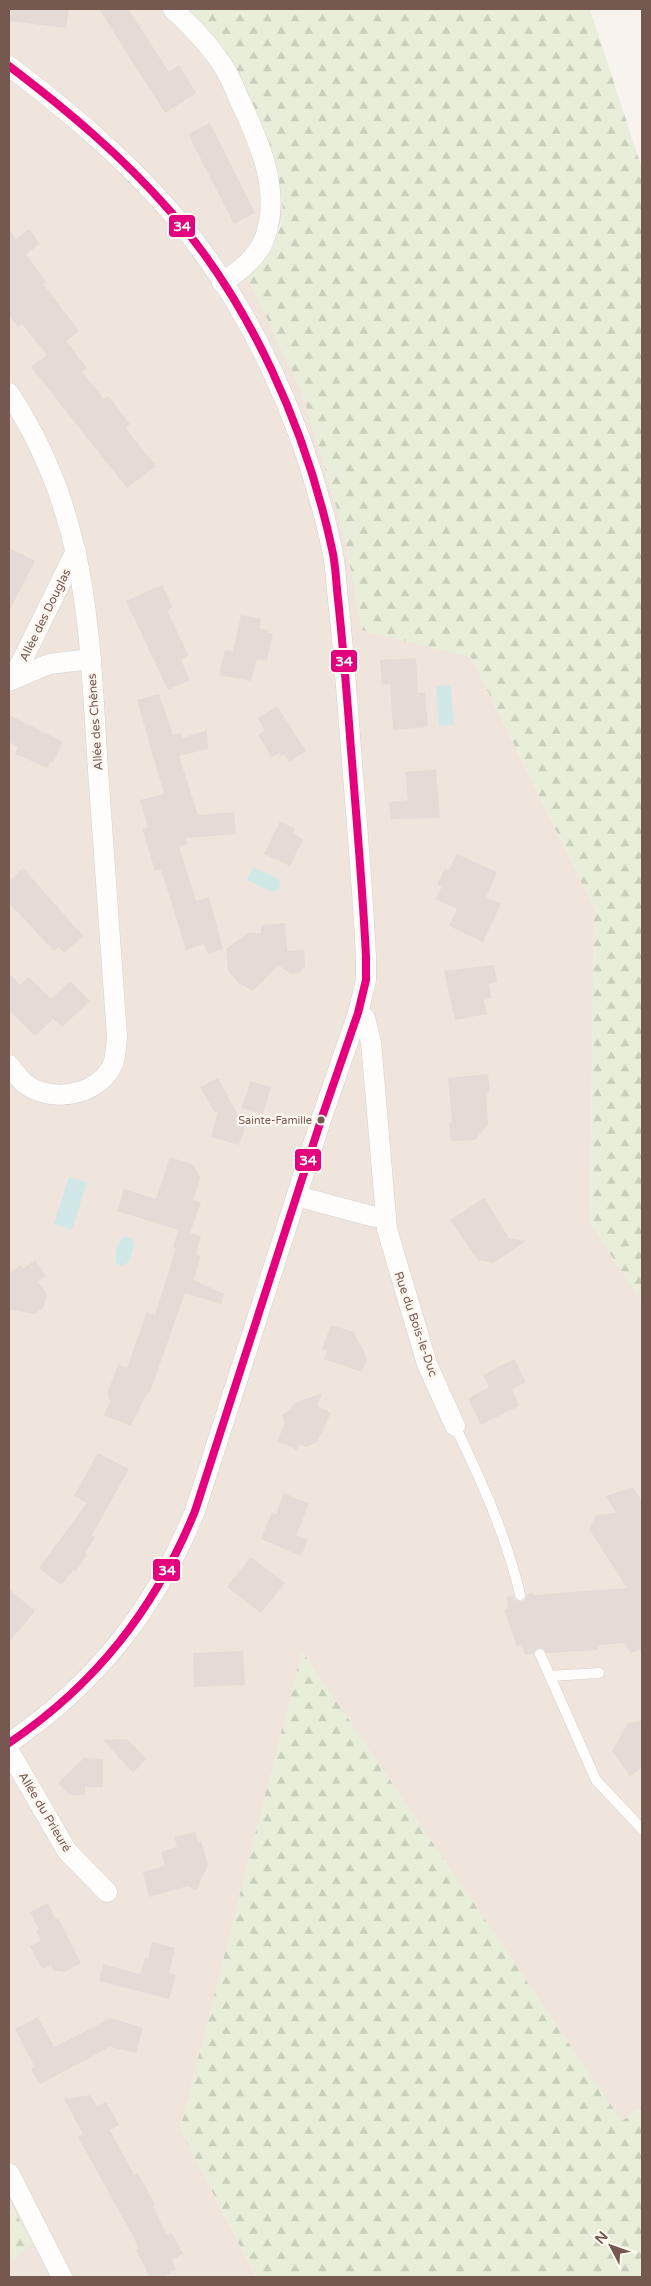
<svg xmlns="http://www.w3.org/2000/svg" width="651" height="2286" viewBox="0 0 651 2286" font-family="'Varela Round',sans-serif">
	<style>
		.residential { fill: #f0e5dc }
		.forest { fill: url(#forest-firs) }
		.water { fill: #d1e8e8 }
		.building { fill: #e4dbd6 }
		.lines { fill: none; stroke-linecap: round; stroke-linejoin: round }
		.lane-casing { stroke: #d7d0cc; stroke-width: 11 }
		.street-casing { stroke: #d7d0cc; stroke-width: 21 }
		.lane { stroke: #fefdfc; stroke-width: 10 }
		.street { stroke: #fefdfc; stroke-width: 20 }
		.bus-1-casing { stroke: #fef8f1; stroke-width: 11 }
		.bus-1 { stroke: #e5007d; stroke-width: 8 }
		.bus-dot { fill: #75584f; stroke: #fef8f1; stroke-width: 2 }
		.labels { text-anchor: middle; stroke-width: 4.5; stroke-linejoin: round; paint-order: stroke }
		.bus-label { font-size: 11px; fill: #75584f; stroke: #fef8f1; text-anchor: end }
		.street-label { font-size: 12px; fill: #75584f; stroke: #fef8f1 }
		.line-badge { stroke: #fef8f1; stroke-width: 2 }
		.badge-label { font-size: 14px; text-anchor: middle; font-weight: bold; fill: #fff }
	</style>
	<defs>
		<pattern id="forest-firs" width="22" height="20" patternUnits="userSpaceOnUse" patternTransform="scale(1.25)"><rect width="22" height="20" fill="#e8eeda"/><path d="M5 1l3.5 6h-7zM16 11l3.5 6h-7z" fill="#cacebd"/></pattern>
	</defs>
	<rect width="100%" height="100%" fill="#f8f3ee"/>
	<!-- residential -->
	<polygon class="residential" points="9,9 187,9 201,22 248,90 276,177 284,212 273,246 248,279 301,389 344,533 362,630 471,657 594,908 590,1223 642,1302 642,2107 622,2121 180,2129 256,2277 9,2277"/>
	<!-- forest -->
	<g class="forest">
		<polygon points="187,9 590,9 642,169 642,1302 590,1223 594,908 471,657 362,630 344,533 301,389 248,279 273,246 280,228 284,212 276,177 248,90 201,22"/>
		<polygon points="302,1651 622,2121 642,2107 642,2277 256,2277 180,2129"/>
		<polygon points="9,2202 33,2243 9,2264"/>
	</g>
	<!-- water -->
	<g class="water">
		<polygon points="451,685 454,725 439,726 436,686"/>
		<polygon points="253,867 279,879 280,885 278,890 272,892 247,880"/>
		<polygon points="69,1177 87,1182 72,1230 54,1224"/>
		<path d="M 125,1236 L 131,1238 L 134,1245 L 130,1261 L 122,1266 L 116,1263 C 114,1254 117,1240 125,1236 Z"/>
	</g>
	<!-- building -->
	<g class="building">
		<polygon points="9,9 69,9 66,28 9,21"/>
		<polygon points="99,9 128,9 169,72 179,65 196,93 165,113"/>
		<polygon points="210,123 255,213 234,224 188,134"/>
		<polygon points="9,229 16,239 29,229 40,244 26,254 46,282 43,284 79,331 66,341 87,368 82,372 104,399 108,396 130,424 125,428 156,466 127,488 31,367 47,355 22,324 18,327 9,316"/>
		<polygon points="9,548 35,561 9,611"/>
		<polygon points="162,585 173,607 167,610 188,655 181,660 190,680 168,690 126,601"/>
		<polygon points="241,615 261,619 259,628 269,630 268,633 273,633 267,661 257,659 251,681 219,675 225,650 233,651"/>
		<polygon points="416,658 418,693 425,693 428,727 393,730 390,684 382,685 380,660"/>
		<polygon points="159,694 173,735 181,733 182,738 207,730 208,749 179,756 198,815 234,812 236,834 185,838 188,844 179,846 196,901 209,897 223,949 208,954 204,944 186,950 161,869 155,871 142,828 148,827 140,800 164,794 137,700"/>
		<polygon points="277,706 306,751 289,762 284,754 281,756 279,753 272,758 258,735 265,731 258,718"/>
		<polygon points="9,715 63,742 53,763 50,762 48,768 15,754 18,747 9,742"/>
		<polygon points="436,769 440,818 391,819 389,802 408,800 405,772"/>
		<polygon points="280,821 295,829 293,833 303,839 290,866 264,854"/>
		<polygon points="457,854 497,872 486,897 501,904 483,942 449,926 457,909 435,899 442,887 437,885 445,868 449,870"/>
		<polygon points="23,868 83,936 64,953 59,947 54,951 9,903 9,881"/>
		<polygon points="285,923 287,951 304,950 305,966 299,973 291,974 278,965 253,991 239,983 228,971 226,949 248,933 261,933 261,925"/>
		<polygon points="494,965 497,982 489,984 491,998 484,1000 487,1014 455,1020 444,971"/>
		<polygon points="9,973 20,985 29,977 51,999 70,981 90,1001 62,1027 53,1019 35,1036 9,1010"/>
		<polygon points="488,1074 490,1092 486,1093 488,1124 475,1140 451,1141 449,1122 452,1122 448,1078"/>
		<polygon points="218,1078 245,1128 239,1145 211,1137 218,1112 215,1113 200,1087"/>
		<polygon points="251,1081 271,1087 263,1114 241,1108"/>
		<polygon points="170,1157 194,1165 200,1178 193,1200 201,1202 190,1233 201,1236 196,1254 200,1256 194,1280 224,1294 221,1304 185,1293 150,1392 148,1391 131,1426 104,1415 110,1401 107,1392 119,1364 127,1368 147,1312 155,1315 176,1248 173,1247 178,1230 117,1211 124,1189 156,1199"/>
		<polygon points="484,1198 509,1238 526,1241 493,1263 478,1260 450,1220"/>
		<polygon points="35,1260 46,1276 38,1282 47,1294 44,1307 34,1314 9,1309 9,1273 21,1265 23,1269"/>
		<polygon points="331,1325 354,1332 367,1358 362,1372 324,1359 327,1350 322,1349"/>
		<polygon points="514,1359 526,1382 512,1389 519,1406 481,1425 468,1398 489,1387 483,1375"/>
		<polygon points="322,1393 317,1406 331,1413 317,1442 306,1447 299,1444 297,1450 277,1441 285,1424 282,1415 290,1410 293,1404"/>
		<polygon points="98,1453 129,1469 92,1535 95,1538 85,1553 87,1555 75,1572 73,1570 61,1585 39,1568 87,1503 74,1496"/>
		<polygon points="633,1487 642,1501 642,1649 631,1653 624,1643 598,1645 598,1650 547,1653 540,1647 535,1650 533,1654 525,1655 522,1644 517,1646 504,1610 508,1608 507,1597 513,1596 515,1600 521,1602 525,1600 527,1594 533,1593 533,1595 627,1588 589,1529 596,1515 616,1513 606,1496"/>
		<polygon points="284,1493 309,1504 296,1535 308,1540 301,1556 261,1539 272,1512 276,1514"/>
		<polygon points="251,1557 285,1583 261,1613 227,1587"/>
		<polygon points="9,1589 35,1611 9,1642"/>
		<polygon points="243,1651 245,1685 194,1687 193,1653"/>
		<polygon points="642,1721 642,1768 630,1776 612,1751 628,1723"/>
		<polygon points="127,1739 146,1759 133,1773 103,1740"/>
		<polygon points="84,1758 103,1759 103,1787 85,1787 85,1795 70,1795 58,1783"/>
		<polygon points="195,1832 198,1842 201,1841 208,1865 196,1890 188,1886 149,1897 143,1872 165,1866 161,1852 177,1847 174,1837"/>
		<polygon points="48,1903 56,1920 58,1918 81,1963 64,1972 53,1970 51,1965 42,1969 30,1946 41,1941 36,1930 39,1929 30,1912"/>
		<polygon points="152,1942 175,1948 169,1973 176,1975 169,1999 99,1981 103,1964 140,1974 145,1958 148,1958"/>
		<polygon points="38,2017 54,2047 111,2018 143,2028 136,2053 110,2047 40,2084 31,2069 35,2067 15,2029"/>
		<polygon points="90,2095 97,2106 106,2102 119,2125 110,2130 134,2175 138,2173 155,2205 153,2206 167,2235 172,2233 183,2254 172,2260 176,2270 163,2277 150,2277 136,2250 139,2249 134,2238 78,2137 83,2134 64,2099"/>
	</g>
	<g class="lines">
		<defs>
			<g id="lane">
				<path d="M 455,1426 C 481,1480 507,1537 520,1595"/>
				<polyline points="540,1654 596,1780 642,1829"/>
				<polyline points="550,1676 599,1673"/>
			</g>
			<g id="street">
				<path d="M 173,9 C 192,27 212,47 225,69 C 231,79 235,90 240,101 C 260,143 282,193 264,240 C 256,259 239,271 222,283"/>
				<path d="M 9,66 C 67,110 122,156 170,211 C 251,304 306,429 332,549 C 336,566 336,583 338,599 C 342,636 345,673 348,710 C 354,792 362,875 366,957 L 366,980 L 358,1013 L 321,1120 L 195,1511 C 155,1609 96,1684 9,1743"/>
				<path d="M 9,393 C 89,515 89,630 98,770 C 105,859 111,948 117,1037 C 116,1046 116,1056 113,1064 C 99,1096 50,1104 24,1083 C 19,1078 14,1071 9,1065"/>
				<polyline points="13,679 76,551"/>
				<polyline points="9,681 49,664 91,659"/>
				<polyline points="358,1013 365,1018 371,1042 387,1229 427,1364 455,1426"/>
				<polyline points="297,1196 371,1216 386,1218"/>
				<polyline points="9,1751 67,1851 107,1892"/>
				<polyline points="9,2173 62,2277"/>
			</g>
		</defs>
		<!-- lane casing -->
		<use href="#lane" class="lane-casing"/>
		<!-- street casing -->
		<use href="#street" class="street-casing"/>
		<!-- lane -->
		<use href="#lane" class="lane"/>
		<!-- street -->
		<use href="#street" class="street"/>
		<defs>
			<path id="bus-1" d="M 9,66 C 67,110 122,156 170,211 C 251,304 306,429 332,549 C 336,566 336,583 338,599 C 342,636 345,673 348,710 C 354,792 362,875 366,957 L 366,980 L 358,1013 L 321,1120 L 195,1511 C 155,1609 96,1684 9,1743"/>
		</defs>
		<!-- bus-1 casing -->
		<use href="#bus-1" class="bus-1-casing"/>
		<!-- bus-1 -->
		<use href="#bus-1" class="bus-1"/>
	</g>
	<!-- markers -->
	<circle class="bus-dot" cx="321" cy="1120" r="4.5"/>
	<g class="labels">
		<!-- bus labels -->
		<g class="bus-label">
			<text x="312" y="1124">Sainte-Famille</text>
		</g>
		<!-- street labels -->
		<g class="street-label">
			<text transform="translate(45 615) rotate(-64)" y="4">Allée des Douglas</text>
			<text transform="translate(95 722) rotate(-94)" y="4">Allée des Chênes</text>
			<text transform="translate(416 1324) rotate(71)" y="4">Rue du Bois-le-Duc</text>
			<text transform="translate(45 1812) rotate(59)" y="4">Allée du Prieuré</text>
		</g>
	</g>
	<g class="line-badge">
		<rect x="168" y="214" width="28" height="24" rx="5" fill="#e5007d"/>
		<rect x="330" y="649" width="28" height="24" rx="5" fill="#e5007d"/>
		<rect x="294" y="1148" width="28" height="24" rx="5" fill="#e5007d"/>
		<rect x="152" y="1558" width="29" height="24" rx="5" fill="#e5007d"/>
	</g>
	<g class="badge-label">
		<text x="182" y="231">34</text>
		<text x="344" y="666">34</text>
		<text x="308" y="1165">34</text>
		<text x="167" y="1575">34</text>
	</g>
	<!-- border -->
	<rect width="651" height="2286" fill="none" stroke="#75584f" stroke-width="20"/>
	<!-- north arrow -->
	<g transform="translate(611 2246) rotate(311)" stroke="#fef8f1" stroke-width="4" paint-order="stroke">
	<path d="M0-4L9 19L0 12L-9 19Z" fill="#75584f"/>
	<text y="-8" font-size="14" font-weight="bold" text-anchor="middle" fill="#75584f">N</text>
	</g>
</svg>
